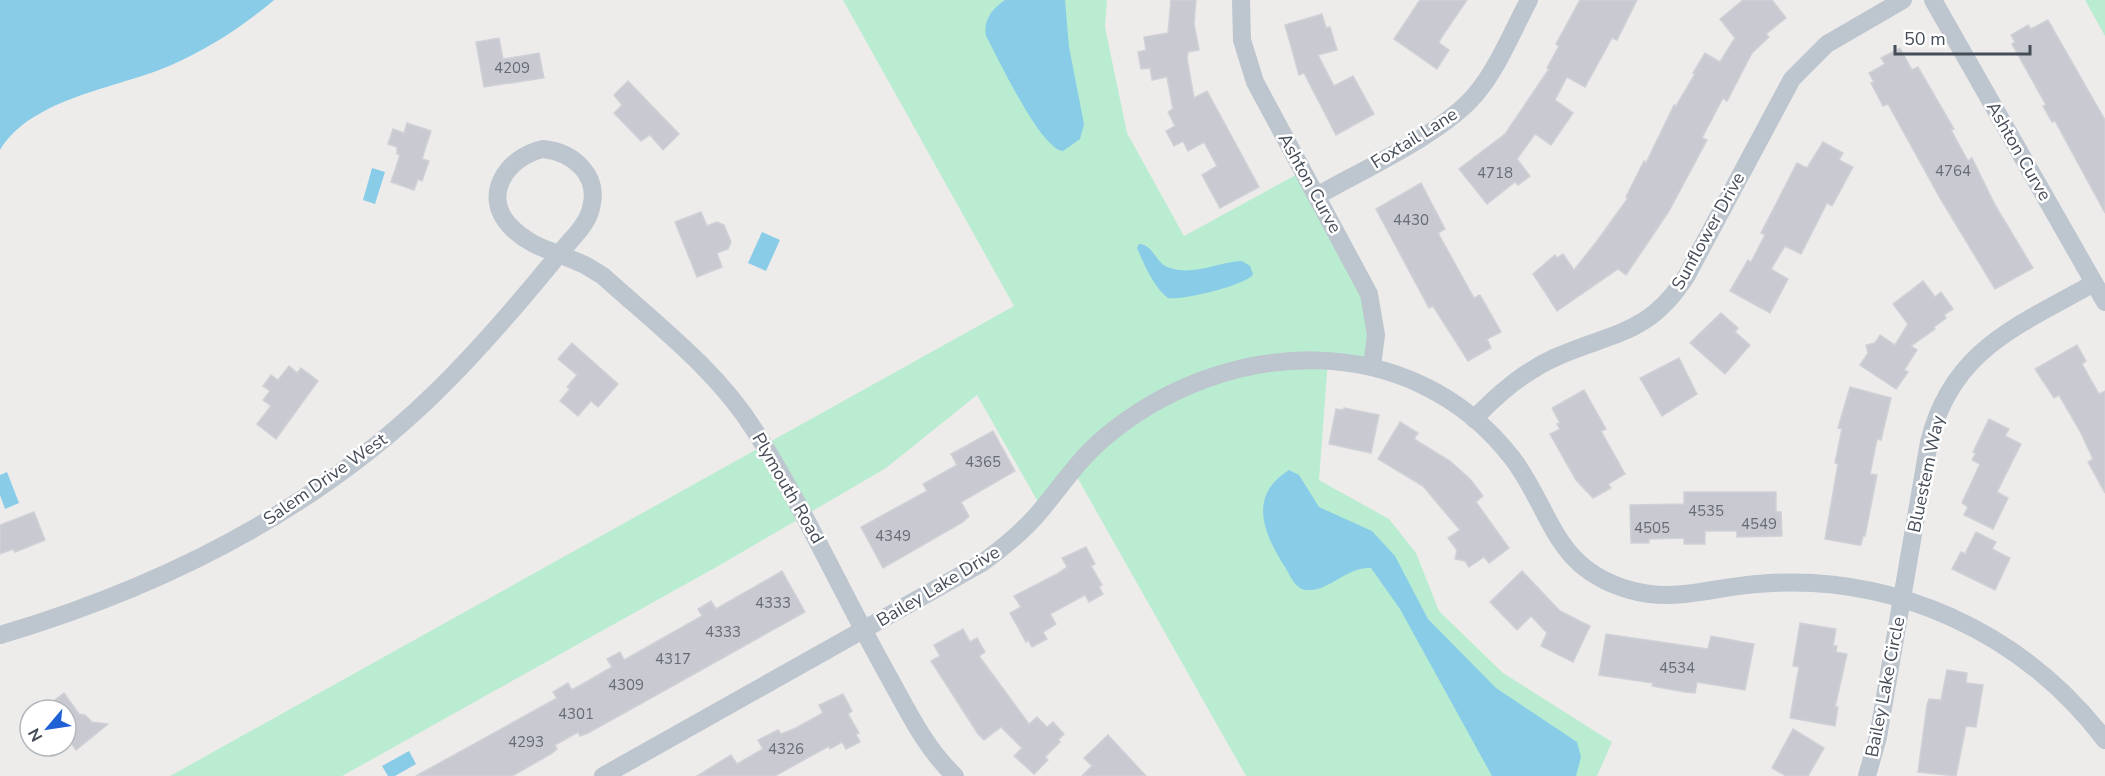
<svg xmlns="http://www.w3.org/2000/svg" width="2105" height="776" viewBox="0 0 2105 776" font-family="'Nunito Sans',sans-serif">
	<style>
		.green { fill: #baecd1 }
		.water { fill: #88cce8 }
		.building { fill: #c9cad1; stroke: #d0d1d7; stroke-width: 1.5 }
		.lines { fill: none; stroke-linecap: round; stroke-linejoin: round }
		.street { stroke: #bdc5ce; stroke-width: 18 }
		.labels { text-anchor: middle; stroke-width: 5; stroke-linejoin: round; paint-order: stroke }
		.number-label { font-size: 15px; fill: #666c76 }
		.street-label { font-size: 18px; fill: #454d58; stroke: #fff }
	</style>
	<rect width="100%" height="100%" fill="#eeeceb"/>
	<!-- green -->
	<g class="green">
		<polygon points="843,0 1107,0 1105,27 1127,133 1184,236 1303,171 1365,284 1372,366 1328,360 1319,480 1389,519 1416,553 1439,611 1503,673 1612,742 1597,776 1246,776 1073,470 1042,509 977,395 886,468 720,565 342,776 170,776 1014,306"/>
		<polygon points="2085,0 2105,0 2105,36"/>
	</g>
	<!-- water -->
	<g class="water">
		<path d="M 0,0 L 274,0 C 242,27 208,49 169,66 C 118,88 31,98 0,150 Z"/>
		<path d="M 1005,0 L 1065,0 L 1069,47 L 1084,124 L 1080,139 L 1063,151 C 1041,150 998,58 986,36 C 983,20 992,9 1005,0 Z"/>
		<polygon points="372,168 385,172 375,204 363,200"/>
		<polygon points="762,232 780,240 766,271 748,263"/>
		<path d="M 1139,244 C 1152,244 1156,262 1167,267 C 1193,277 1217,262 1242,261 L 1250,266 L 1253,274 C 1248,285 1180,301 1168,298 C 1154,288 1144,264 1137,248 Z"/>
		<path d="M 1289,470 L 1299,475 L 1319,507 L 1372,531 L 1395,556 L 1428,619 L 1496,688 L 1577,742 L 1581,757 L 1576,776 L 1492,776 L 1400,609 L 1371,568 C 1347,566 1329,592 1306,590 C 1295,589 1290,575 1285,567 C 1264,534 1247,496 1289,470 Z"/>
		<polygon points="7,472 19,503 5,509 0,495 0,475"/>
		<polygon points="409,751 416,764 395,776 388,776 382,766"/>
	</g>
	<!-- building -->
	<g class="building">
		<polygon points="1171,0 1196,0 1194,24 1199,50 1188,52 1187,58 1194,98 1207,91 1259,187 1220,208 1202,175 1217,166 1204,142 1188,151 1183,141 1174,146 1166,131 1175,126 1168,112 1173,109 1167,77 1152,80 1150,68 1141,69 1138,52 1146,50 1144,37 1168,33"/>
		<polygon points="1420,0 1467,0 1441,38 1439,43 1449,50 1437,69 1394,39"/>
		<polygon points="1580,0 1637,0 1617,40 1612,38 1585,87 1567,77 1555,100 1573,113 1551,145 1535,134 1517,159 1530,176 1518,185 1515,182 1487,204 1459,169 1505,134 1549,69 1547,68 1559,46 1556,44"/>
		<polygon points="1743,0 1772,0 1786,18 1766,34 1769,37 1752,53 1727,101 1723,98 1702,138 1707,140 1669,211 1626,275 1618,269 1557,311 1533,274 1555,255 1557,258 1563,254 1574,270 1597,241 1628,198 1626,197 1644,161 1646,163 1674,105 1676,106 1695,74 1693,73 1705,53 1720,62 1735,38 1720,19"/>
		<polygon points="1322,14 1326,28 1330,27 1337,50 1318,55 1334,86 1353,76 1374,114 1336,135 1304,73 1299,75 1285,25"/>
		<polygon points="2048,20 2105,120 2105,213 2055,121 2052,122 2043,106 2046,105 2012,44 2015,42 2011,35 2028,25 2031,29"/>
		<polygon points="499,38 503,59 539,53 544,78 484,87 476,42"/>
		<polygon points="1900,48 1912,70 1918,67 1954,129 1951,130 1968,161 1972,158 1995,205 2033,268 1995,289 1940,198 1888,104 1883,106 1871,83 1874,82 1869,73 1885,64 1881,58"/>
		<polygon points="628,81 679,134 663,150 650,135 641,141 614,113 622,105 614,95"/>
		<polygon points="407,123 431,131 422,159 429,161 422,181 418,179 414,190 391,182 400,155 397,154 397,147 388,144 393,129 404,133"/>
		<polygon points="1823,142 1843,153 1839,160 1853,167 1832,206 1827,203 1801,254 1785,246 1771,269 1788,279 1770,313 1730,291 1748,260 1751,262 1765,235 1761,233 1797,163 1807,168"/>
		<polygon points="1421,183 1445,229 1438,233 1474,298 1480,295 1501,332 1487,339 1491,348 1468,361 1433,306 1429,308 1376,209"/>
		<polygon points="701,212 707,226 717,222 724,225 731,242 728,249 717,253 722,267 697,277 675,222"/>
		<polygon points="1923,281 1935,297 1941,292 1953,309 1944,315 1946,318 1934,327 1935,329 1911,346 1917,350 1904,370 1908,372 1896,389 1860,365 1868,353 1866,345 1875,343 1880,335 1895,345 1908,324 1893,304"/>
		<polygon points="1721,313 1738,328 1735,332 1750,345 1725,374 1690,343"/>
		<polygon points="572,343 618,384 598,407 591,401 578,416 560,401 570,389 567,387 577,375 558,359"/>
		<polygon points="2077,345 2086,361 2082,364 2099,394 2105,391 2105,493 2088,462 2093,459 2080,431 2059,395 2054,398 2035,369"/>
		<polygon points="1679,358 1697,394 1662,416 1640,378"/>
		<polygon points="289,366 297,373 301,368 318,381 276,439 257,424 271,406 263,400 270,391 263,386 271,375 278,380"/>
		<polygon points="1850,387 1891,398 1881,440 1877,439 1870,474 1877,475 1865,536 1863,536 1861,545 1858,545 1825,539 1838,464 1835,463 1842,429 1838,428"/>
		<polygon points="1584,390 1606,429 1601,431 1625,474 1608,484 1611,488 1593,498 1576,480 1550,434 1560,429 1557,424 1560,423 1552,408"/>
		<polygon points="1344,408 1379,415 1371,453 1329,444 1336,409 1344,410"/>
		<polygon points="1989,419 2009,429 2005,436 2021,444 1997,492 2008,498 1993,529 1964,515 1968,507 1962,503 1980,464 1972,460 1976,453 1973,452"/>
		<polygon points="1400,422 1418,433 1414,439 1450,461 1471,480 1483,496 1476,502 1509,548 1489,563 1484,557 1469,567 1465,561 1455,559 1457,550 1448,538 1460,530 1423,486 1378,459"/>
		<polygon points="993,431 1015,471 961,502 969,516 963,522 883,568 861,527 927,491 923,484 957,465 951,454"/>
		<polygon points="1684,492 1776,492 1776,512 1781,512 1782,536 1737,537 1737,531 1705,531 1705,544 1684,544 1684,538 1649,539 1649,543 1631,543 1630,505 1684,504"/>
		<polygon points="34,512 45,540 15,552 13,549 0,554 0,525"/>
		<polygon points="1976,532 1996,542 1992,549 2010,558 1995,590 1952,569 1961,552 1965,554"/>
		<polygon points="1086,547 1095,564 1091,566 1102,585 1099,587 1103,594 1089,602 1085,595 1050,614 1056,624 1043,632 1047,639 1032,647 1028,640 1026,642 1010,613 1021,607 1014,596 1057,574 1067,567 1062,558"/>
		<polygon points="782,571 805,612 651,698 588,733 580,736 578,732 555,745 557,749 551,754 512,776 416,776 557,698 553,692 568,683 572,690 612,667 607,659 620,652 624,660 702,616 698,609 711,601 716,609"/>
		<polygon points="1522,571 1560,611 1590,626 1573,662 1541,646 1547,633 1531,616 1517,630 1490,602"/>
		<polygon points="1800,623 1836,629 1833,646 1837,646 1836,652 1847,654 1835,707 1838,707 1835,726 1790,718 1799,667 1793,666"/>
		<polygon points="963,629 970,642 977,638 985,652 979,656 1029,724 1037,717 1047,727 1053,722 1064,734 1058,740 1060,742 1045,757 1048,760 1034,774 1014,756 1022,748 1001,727 984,740 978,734 931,661 940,656 934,645"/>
		<polygon points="1606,634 1708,649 1711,636 1754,644 1745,690 1697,682 1695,693 1684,692 1652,686 1653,683 1599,675"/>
		<polygon points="1947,670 1967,673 1966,683 1983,685 1976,727 1966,726 1956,776 1918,772 1927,705 1929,699 1941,700"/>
		<polygon points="64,693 79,714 85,715 92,722 108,724 76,750 66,736 66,710 42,710"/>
		<polygon points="843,694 852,711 848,714 859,733 856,734 860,742 846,749 842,742 830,749 829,746 775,776 697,776 731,755 737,764 763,749 758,740 778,730 781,734 796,728 823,713 819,705"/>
		<polygon points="1793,729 1824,748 1808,776 1786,776 1772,768"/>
		<polygon points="1108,735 1146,776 1082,776 1092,766 1084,758"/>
	</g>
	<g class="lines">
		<!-- street -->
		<g class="street">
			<polyline points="1241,0 1242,40 1255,82 1369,294 1376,335 1372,366"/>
			<polyline points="1933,0 2105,302"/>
			<path d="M 543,149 C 573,152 600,175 591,208 C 587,226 570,240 559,254 C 541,248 524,241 510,226 C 481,195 507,157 543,149 Z"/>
			<path d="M 1317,196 C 1362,170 1442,134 1475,95 C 1498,68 1512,32 1529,0"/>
			<path d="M 1474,419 C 1498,394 1522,373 1554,358 C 1611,332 1649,336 1687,275 L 1792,79 L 1827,44 L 1903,0"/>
			<path d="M 0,635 C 162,587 314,511 435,393 C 480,349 520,302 559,254 L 585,265 L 603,276 C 656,324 717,370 755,431 C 804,508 841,591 885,670 C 906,707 924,747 955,776"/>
			<path d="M 603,776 L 982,563 C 1004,547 1025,530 1042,509 C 1062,485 1079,459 1104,438 C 1224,336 1411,326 1513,459 C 1553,513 1553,568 1630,590 C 1675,603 1713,587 1757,584 C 1892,572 2023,632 2105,740"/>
			<path d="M 1867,776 L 1878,737 L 1929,442 C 1952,349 2018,326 2094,283"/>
		</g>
	</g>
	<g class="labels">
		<!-- number labels -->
		<g class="number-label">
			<text x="512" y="73">4209</text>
			<text x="1953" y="176">4764</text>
			<text x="1495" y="178">4718</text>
			<text x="1411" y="225">4430</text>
			<text x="983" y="467">4365</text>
			<text x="1706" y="516">4535</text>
			<text x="1759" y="529">4549</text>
			<text x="1652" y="533">4505</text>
			<text x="893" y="541">4349</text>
			<text x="773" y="608">4333</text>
			<text x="723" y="637">4333</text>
			<text x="673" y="664">4317</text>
			<text x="1677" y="673">4534</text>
			<text x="626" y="690">4309</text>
			<text x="576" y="719">4301</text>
			<text x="526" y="747">4293</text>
			<text x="786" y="754">4326</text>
		</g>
		<!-- street labels -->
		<g class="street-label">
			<text transform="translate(1414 138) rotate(-32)" y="6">Foxtail Lane</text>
			<text transform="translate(2019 151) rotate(60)" y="6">Ashton Curve</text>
			<text transform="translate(1310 183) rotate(61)" y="6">Ashton Curve</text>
			<text transform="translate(1708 231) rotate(-61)" y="6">Sunflower Drive</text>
			<text transform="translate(1926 474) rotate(-78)" y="6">Bluestem Way</text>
			<text transform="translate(325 479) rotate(-35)" y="6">Salem Drive West</text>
			<text transform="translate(788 488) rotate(60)" y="6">Plymouth Road</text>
			<text transform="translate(938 586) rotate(-31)" y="6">Bailey Lake Drive</text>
			<text transform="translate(1885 687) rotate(-79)" y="6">Bailey Lake Circle</text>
		</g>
	</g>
	<!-- north arrow -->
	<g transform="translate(48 728) rotate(241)"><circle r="28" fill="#ffffff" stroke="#b5b8bc" stroke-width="1.5"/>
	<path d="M0-4.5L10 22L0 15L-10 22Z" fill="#1f60d5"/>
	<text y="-9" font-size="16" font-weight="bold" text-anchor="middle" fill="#454d58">N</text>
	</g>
	<!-- scale -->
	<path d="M1895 45v9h135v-9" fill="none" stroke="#454d58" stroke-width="3"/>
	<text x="1904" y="45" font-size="18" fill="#454d58" stroke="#ffffff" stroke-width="4.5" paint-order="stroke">50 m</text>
</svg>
